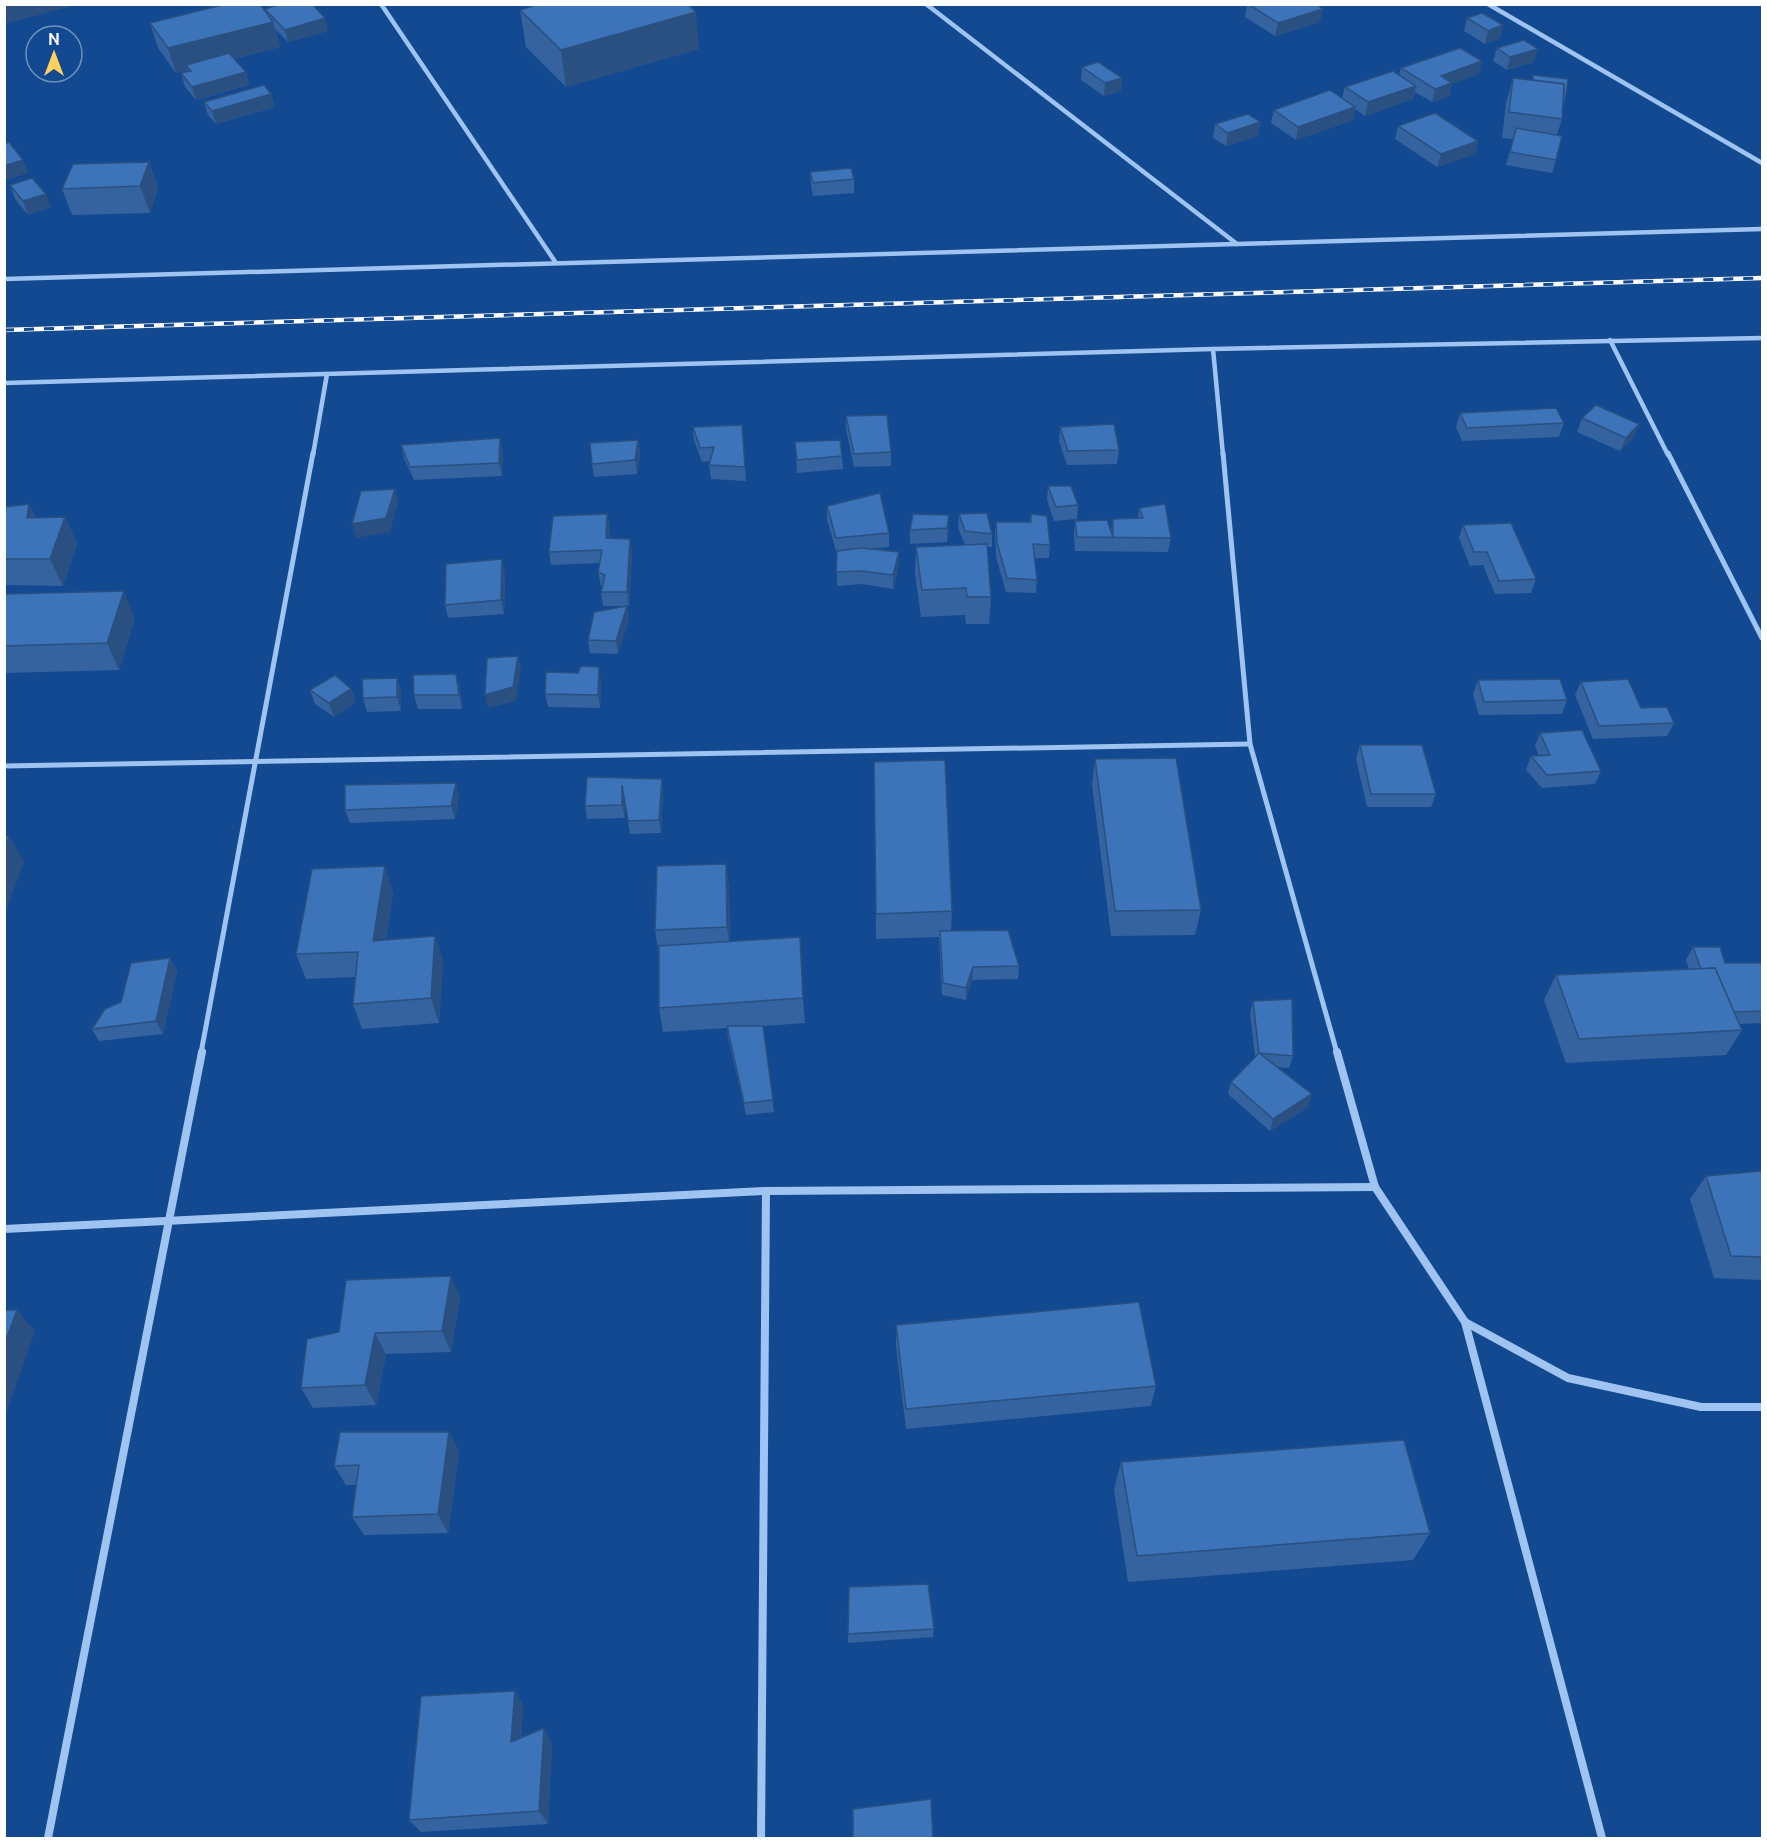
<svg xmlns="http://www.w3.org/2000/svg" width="1767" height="1843" viewBox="0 0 1767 1843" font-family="Ubuntu,sans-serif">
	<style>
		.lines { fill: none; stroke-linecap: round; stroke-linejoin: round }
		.minor-far2 { stroke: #9fc4f1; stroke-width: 4.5 }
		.minor-far1 { stroke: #9fc4f1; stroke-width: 5 }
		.minor { stroke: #9fc4f1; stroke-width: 8 }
		.rail-casing { stroke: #fff; stroke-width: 4.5 }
		.rail { stroke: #134990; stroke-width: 3; stroke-dasharray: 10; stroke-linecap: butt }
		.wall { fill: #34639f }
		.shaded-wall { fill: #2a5082 }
		.building { fill: #3c73b9; stroke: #2a5082; stroke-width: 1.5 }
	</style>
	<rect width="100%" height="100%" fill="#134990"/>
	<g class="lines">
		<!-- minor-far2 -->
		<g class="minor-far2">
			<polyline points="381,4 556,263"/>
			<polyline points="926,4 1237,244"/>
			<polyline points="1488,4 1762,163"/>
			<polyline points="4,279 1762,229"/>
			<polyline points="1610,340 1668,455"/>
			<polyline points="1213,349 1223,455"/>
			<polyline points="4,383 1213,349 1762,338"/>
			<polyline points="313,455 327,374"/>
		</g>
		<!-- minor-far1 -->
		<g class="minor-far1">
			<polyline points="1223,453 1250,744 1337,1053"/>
			<polyline points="1668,453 1762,638"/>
			<polyline points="4,766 1250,744"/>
			<polyline points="201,1053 313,453"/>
		</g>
		<!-- minor -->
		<g class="minor">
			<polyline points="1337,1052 1375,1187 1465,1322 1568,1378 1701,1407 1762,1407"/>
			<polyline points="4,1229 766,1191 1375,1187"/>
			<polyline points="1465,1322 1602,1838"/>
			<polyline points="48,1838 202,1052"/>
			<polyline points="761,1838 766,1191"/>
		</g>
		<defs>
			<polyline id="rail" points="4,330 1762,278"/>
		</defs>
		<!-- rail casing -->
		<use href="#rail" class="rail-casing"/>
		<!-- rail -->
		<use href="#rail" class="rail"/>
	</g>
	<!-- wall -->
	<g class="wall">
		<polygon points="1247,4 1316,4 1323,9 1320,22 1275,36 1245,17"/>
		<polygon points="265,9 328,31 288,42 275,29 280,47 234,59 246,72 249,85 196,100 185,87 181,73 188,72 188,70 176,73 158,48 150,23 265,12"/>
		<polygon points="520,10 699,49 566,87 526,47"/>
		<polygon points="1467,18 1503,25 1500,38 1485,44 1464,31"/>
		<polygon points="1497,48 1534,62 1507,70 1493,61"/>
		<polygon points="1082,67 1122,78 1121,91 1104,96 1081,80"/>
		<polygon points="1401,68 1479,74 1452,84 1449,96 1432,102 1415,92 1413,99 1365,116 1355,109 1353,120 1296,140 1271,123 1274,110 1342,98 1345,87 1399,75"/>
		<polygon points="1533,75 1566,94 1563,106 1562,119 1557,135 1556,160 1552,173 1506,165 1513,139 1502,138 1506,103 1513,78 1532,80"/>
		<polygon points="271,94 275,107 216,124 208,115 204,102"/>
		<polygon points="1260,122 1258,136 1226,146 1213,138 1215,124"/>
		<polygon points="1398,126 1478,141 1475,154 1437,167 1395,139"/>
		<polygon points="149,162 158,188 150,213 72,215 62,189"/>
		<polygon points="810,172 854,179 854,193 813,196 811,185"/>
		<polygon points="10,185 51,207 28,215 15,199"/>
		<polygon points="1460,413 1564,423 1559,437 1462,441 1456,427"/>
		<polygon points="846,416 891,452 891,466 854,467 846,429"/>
		<polygon points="1582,418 1639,424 1634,437 1620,451 1577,432"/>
		<polygon points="742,425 746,481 711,479 709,465 710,461 702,462 694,440 693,427"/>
		<polygon points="1060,427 1119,450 1117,464 1067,465 1059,441"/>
		<polygon points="500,438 503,452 502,476 414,480 404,458 401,445"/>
		<polygon points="638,440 640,454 637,474 594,477 592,464"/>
		<polygon points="795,442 842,456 843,469 797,473"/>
		<polygon points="1048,486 1078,505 1077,519 1054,521 1047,500"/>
		<polygon points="29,504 36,518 65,517 77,544 63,586 4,585 4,507"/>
		<polygon points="827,506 889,533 889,547 866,549 899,552 899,565 893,589 862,584 837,586 837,551 836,551 827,520"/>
		<polygon points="1139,508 1171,538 1168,552 1075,551 1074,534 1075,521 1111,532 1113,519 1138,519"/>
		<polygon points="607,514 610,528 609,538 630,539 632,553 629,606 603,606 601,592 603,587 601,586 598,572 600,563 551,565 549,552"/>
		<polygon points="959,514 992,534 992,547 987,547 991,597 989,624 966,624 965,615 921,617 915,573 916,547 965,545 958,528"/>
		<polygon points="1031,514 1050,545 1049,558 1035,558 1037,580 1036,593 1006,592 996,557 995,535 996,522 1030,522"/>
		<polygon points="949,515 949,529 947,542 910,544 910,530"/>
		<polygon points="1463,525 1536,579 1531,593 1495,594 1483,565 1470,566 1459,538"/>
		<polygon points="505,573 504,614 448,618 445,605"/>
		<polygon points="4,598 135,618 119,670 4,673"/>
		<polygon points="629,619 618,654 590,653 588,640"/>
		<polygon points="578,673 601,680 600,708 548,707 545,694"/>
		<polygon points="456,674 460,688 462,709 418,709 414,695"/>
		<polygon points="397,678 401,692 401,711 367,712 363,698"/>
		<polygon points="1478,680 1567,700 1562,714 1479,715 1473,694"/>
		<polygon points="1581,682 1674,723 1667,736 1593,739 1575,695"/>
		<polygon points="351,689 356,702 334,717 315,704 310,690"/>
		<polygon points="1540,733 1601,771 1595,784 1542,788 1526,770 1531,756 1539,756 1535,746"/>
		<polygon points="1360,745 1436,794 1431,807 1367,807 1356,759"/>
		<polygon points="1095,759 1201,910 1195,935 1111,936 1092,785"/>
		<polygon points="874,762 952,911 951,931 1019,966 1018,979 972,980 966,1000 942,995 939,937 876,939"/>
		<polygon points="587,777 662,779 663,792 661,833 630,834 624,798 625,818 587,819 585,806"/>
		<polygon points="459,796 455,819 350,823 345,810"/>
		<polygon points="726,864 729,889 730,941 803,998 805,1023 763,1026 774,1112 746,1115 728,1038 727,1028 663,1032 659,1008 659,955 655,930"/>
		<polygon points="393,892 386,940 435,936 443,961 439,1023 362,1029 353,1004 356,977 306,979 296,954"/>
		<polygon points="1693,947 1725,963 1762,963 1762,1023 1739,1024 1742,1030 1726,1055 1566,1063 1544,1000 1556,975 1689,969 1686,960"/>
		<polygon points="170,958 177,971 163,1034 99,1041 92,1029"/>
		<polygon points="1253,1001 1293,1056 1289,1068 1277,1067 1308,1107 1270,1131 1228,1094 1231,1082 1255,1057 1250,1013"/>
		<polygon points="1762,1171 1762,1280 1714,1278 1690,1199 1706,1176"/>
		<polygon points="451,1276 460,1298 451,1352 386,1354 376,1405 313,1408 301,1388 339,1332"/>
		<polygon points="896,1325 1156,1386 1151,1406 906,1429 896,1346"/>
		<polygon points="449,1432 459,1452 448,1533 364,1535 352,1517 357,1485 346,1485 334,1466"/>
		<polygon points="1121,1462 1430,1533 1413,1560 1128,1582 1114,1490"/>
		<polygon points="934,1629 933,1637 848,1643 848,1634"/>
		<polygon points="515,1691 523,1706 521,1738 552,1743 548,1824 421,1832 409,1820"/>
	</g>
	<!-- shaded-wall -->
	<g class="shaded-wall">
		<polygon points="4,4 80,4 4,24"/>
		<polygon points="1323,9 1320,22 1275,36 1278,23"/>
		<polygon points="696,12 699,49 566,87 561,50"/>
		<polygon points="325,18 328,31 288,42 285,30"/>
		<polygon points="273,22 280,47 190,70 186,65 188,70 176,73 168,48"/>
		<polygon points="1503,25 1500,38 1485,44 1488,31"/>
		<polygon points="1538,49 1534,62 1507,70 1510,57"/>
		<polygon points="1482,61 1479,74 1452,84 1449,96 1432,102 1435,89 1441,76"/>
		<polygon points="246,72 249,85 196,100 192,87"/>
		<polygon points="1122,78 1121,91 1104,96 1105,83"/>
		<polygon points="1416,86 1413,99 1365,116 1368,102"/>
		<polygon points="271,94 275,107 216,124 212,111"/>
		<polygon points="1355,107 1353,120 1296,140 1298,127"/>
		<polygon points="1260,122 1258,136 1226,146 1228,133"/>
		<polygon points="1478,141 1475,154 1437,167 1441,154"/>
		<polygon points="23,160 28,173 7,180 4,174 4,166"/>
		<polygon points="149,162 158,188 150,213 140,186"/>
		<polygon points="46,194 51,207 28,215 23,201"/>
		<polygon points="1639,424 1634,437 1620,451 1626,438"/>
		<polygon points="500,438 503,452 502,476 499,463"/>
		<polygon points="638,440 640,454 637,474 635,460"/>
		<polygon points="395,489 398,503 390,532 356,538 352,524"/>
		<polygon points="29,504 41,530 27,518"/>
		<polygon points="607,514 610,528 608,551 606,538"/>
		<polygon points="949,515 949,529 947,542 947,528"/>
		<polygon points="65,517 77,544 63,586 50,559"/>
		<polygon points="630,539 632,553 629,606 627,592"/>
		<polygon points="899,552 899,565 893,589 893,575"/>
		<polygon points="502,559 505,573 504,614 501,600"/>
		<polygon points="124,591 135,618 119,670 107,643"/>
		<polygon points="627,606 629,619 618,654 616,641"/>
		<polygon points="518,656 521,669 516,701 488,708 485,695"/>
		<polygon points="599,667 601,680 600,708 598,695"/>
		<polygon points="456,674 460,688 462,709 459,695"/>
		<polygon points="397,678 401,692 401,711 397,697"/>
		<polygon points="351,689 356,702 334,717 329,703"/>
		<polygon points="662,779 663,792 661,833 659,820"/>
		<polygon points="456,783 459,796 455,819 451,806"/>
		<polygon points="622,785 624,798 625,818 622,805"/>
		<polygon points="9,836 24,861 4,917 4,849"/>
		<polygon points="726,864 729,889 730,952 727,927"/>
		<polygon points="385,866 393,892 382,966 373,941"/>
		<polygon points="435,936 443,961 439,1023 431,998"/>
		<polygon points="170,958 177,971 163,1034 156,1021"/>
		<polygon points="973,967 972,980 966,1000 966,988"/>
		<polygon points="1312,1094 1308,1107 1270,1131 1273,1119"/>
		<polygon points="451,1276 460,1298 451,1352 442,1331"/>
		<polygon points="17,1310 35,1331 5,1417 4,1345"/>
		<polygon points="375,1333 386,1354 376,1405 365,1385"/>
		<polygon points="449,1432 459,1452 448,1533 438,1514"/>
		<polygon points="515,1691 523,1706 520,1757 511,1742"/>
		<polygon points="544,1728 552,1743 548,1824 539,1811"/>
	</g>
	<!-- building -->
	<g class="building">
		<polygon points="226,4 260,4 273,22 168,48 150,23"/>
		<polygon points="281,4 312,4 325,18 285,30 265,9"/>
		<polygon points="539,4 687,4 696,12 561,50 520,10"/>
		<polygon points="1248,4 1316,4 1323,9 1278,23"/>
		<polygon points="1482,13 1503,25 1488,31 1467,18"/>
		<polygon points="1524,40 1538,49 1510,57 1497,48"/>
		<polygon points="1460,48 1482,61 1441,76 1452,83 1435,89 1401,68"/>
		<polygon points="229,53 246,72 192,87 181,73 191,71 186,65"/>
		<polygon points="1098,62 1122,78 1105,83 1082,67"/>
		<polygon points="1393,71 1416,86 1368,102 1345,87"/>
		<polygon points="1533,75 1568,79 1566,94 1564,94 1564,84 1533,80"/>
		<polygon points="1513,78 1564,84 1562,119 1509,112"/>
		<polygon points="264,85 271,94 212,111 204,102"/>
		<polygon points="1330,90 1355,107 1298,127 1274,110"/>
		<polygon points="1435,113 1478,141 1441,154 1398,126"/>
		<polygon points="1248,114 1260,122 1228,133 1215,124"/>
		<polygon points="1516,128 1562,136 1556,160 1510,152"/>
		<polygon points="9,142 23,160 4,166 4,144"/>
		<polygon points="149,162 140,186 62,189 73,164"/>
		<polygon points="851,168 854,179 813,183 810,172"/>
		<polygon points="32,178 46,194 23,201 10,185"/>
		<polygon points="1596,405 1639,424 1626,438 1582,418"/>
		<polygon points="1556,408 1564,423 1467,428 1460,413"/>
		<polygon points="887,415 891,452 854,454 846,416"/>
		<polygon points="1114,424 1119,450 1068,451 1060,427"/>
		<polygon points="742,425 745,467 709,465 714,447 700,448 693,427"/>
		<polygon points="500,438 499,463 410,467 401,445"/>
		<polygon points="638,440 635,460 592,464 590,443"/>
		<polygon points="840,440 842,456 797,460 795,442"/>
		<polygon points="1048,486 1071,486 1078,505 1056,507"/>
		<polygon points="395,489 386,518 352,524 361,491"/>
		<polygon points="880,493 889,533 836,538 827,506"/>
		<polygon points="29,504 27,518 65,517 50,559 4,559 4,507"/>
		<polygon points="1165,504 1171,538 1077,537 1075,521 1107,520 1113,537 1113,519 1143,518 1139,508"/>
		<polygon points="987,513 992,534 965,531 959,514"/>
		<polygon points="607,514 606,538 630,539 627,592 601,592 605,575 598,572 602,550 549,552 553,516"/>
		<polygon points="913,514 949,515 947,528 910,530"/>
		<polygon points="1031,514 1047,516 1050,545 1033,544 1037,580 1007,578 997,543 996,522 1031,522"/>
		<polygon points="1511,523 1536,579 1499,581 1487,552 1474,552 1463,525"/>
		<polygon points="987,544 991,597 967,597 966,588 922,590 916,547"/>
		<polygon points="862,548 899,552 893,575 862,571 836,572 837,551"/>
		<polygon points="502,559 501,600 445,605 446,564"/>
		<polygon points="124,591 107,643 4,646 4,598 6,594"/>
		<polygon points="627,606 616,641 588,640 594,612"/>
		<polygon points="518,656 513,687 485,695 487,658"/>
		<polygon points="581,666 599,667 598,695 545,694 546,672 578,673"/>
		<polygon points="456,674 459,695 414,695 413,675"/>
		<polygon points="335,675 351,689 329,703 310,690"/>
		<polygon points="397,678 397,697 363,698 362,679"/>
		<polygon points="1560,679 1567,700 1484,702 1478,680"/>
		<polygon points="1628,679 1641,708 1667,707 1674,723 1599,726 1581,682"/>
		<polygon points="1582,730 1601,771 1547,775 1531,756 1550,755 1540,733"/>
		<polygon points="1360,745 1422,745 1436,794 1371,794"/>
		<polygon points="1176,758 1201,910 1115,911 1095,759"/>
		<polygon points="945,760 952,911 876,914 874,762"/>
		<polygon points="587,777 662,779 659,820 628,821 622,785 622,805 585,806"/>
		<polygon points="456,783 451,806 345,810 345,785"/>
		<polygon points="4,836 9,836 4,849"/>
		<polygon points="726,864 727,927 655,930 657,866"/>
		<polygon points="385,866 373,941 435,936 431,998 353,1004 358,952 296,954 312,869"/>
		<polygon points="1008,930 1019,966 973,967 966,988 943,983 940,931"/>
		<polygon points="800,937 803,998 659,1008 659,946"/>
		<polygon points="1693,947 1720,947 1725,963 1762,963 1762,1011 1734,1012 1715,968 1701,969"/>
		<polygon points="170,958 156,1021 92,1029 105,1009 121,1002 131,963"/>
		<polygon points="1715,968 1742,1030 1579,1039 1556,975"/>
		<polygon points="1292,999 1293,1056 1259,1053 1253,1001"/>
		<polygon points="727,1026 763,1026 773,1100 744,1103"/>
		<polygon points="1259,1053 1312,1094 1273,1119 1231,1082"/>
		<polygon points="1762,1171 1762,1257 1731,1256 1706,1176"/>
		<polygon points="451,1276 442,1331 375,1333 365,1385 301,1388 307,1339 339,1332 346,1280"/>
		<polygon points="1139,1302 1156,1386 906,1409 896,1325"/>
		<polygon points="4,1310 17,1310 4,1345"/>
		<polygon points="340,1432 449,1432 438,1514 352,1517 359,1465 334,1466"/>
		<polygon points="1404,1440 1430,1533 1137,1556 1121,1462"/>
		<polygon points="928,1584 934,1629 848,1634 849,1587"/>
		<polygon points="515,1691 511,1742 544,1728 539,1811 409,1820 421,1696"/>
		<polygon points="931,1799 933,1839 853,1839 853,1809"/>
	</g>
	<!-- border -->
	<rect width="1767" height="1843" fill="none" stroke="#ffffff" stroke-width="12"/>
	<!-- north arrow -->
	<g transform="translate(54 54)"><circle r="28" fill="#134990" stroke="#7192bc" stroke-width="1.5"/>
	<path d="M0-4.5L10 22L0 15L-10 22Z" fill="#ffd15f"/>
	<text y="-9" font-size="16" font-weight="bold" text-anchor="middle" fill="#ffffff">N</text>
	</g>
</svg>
